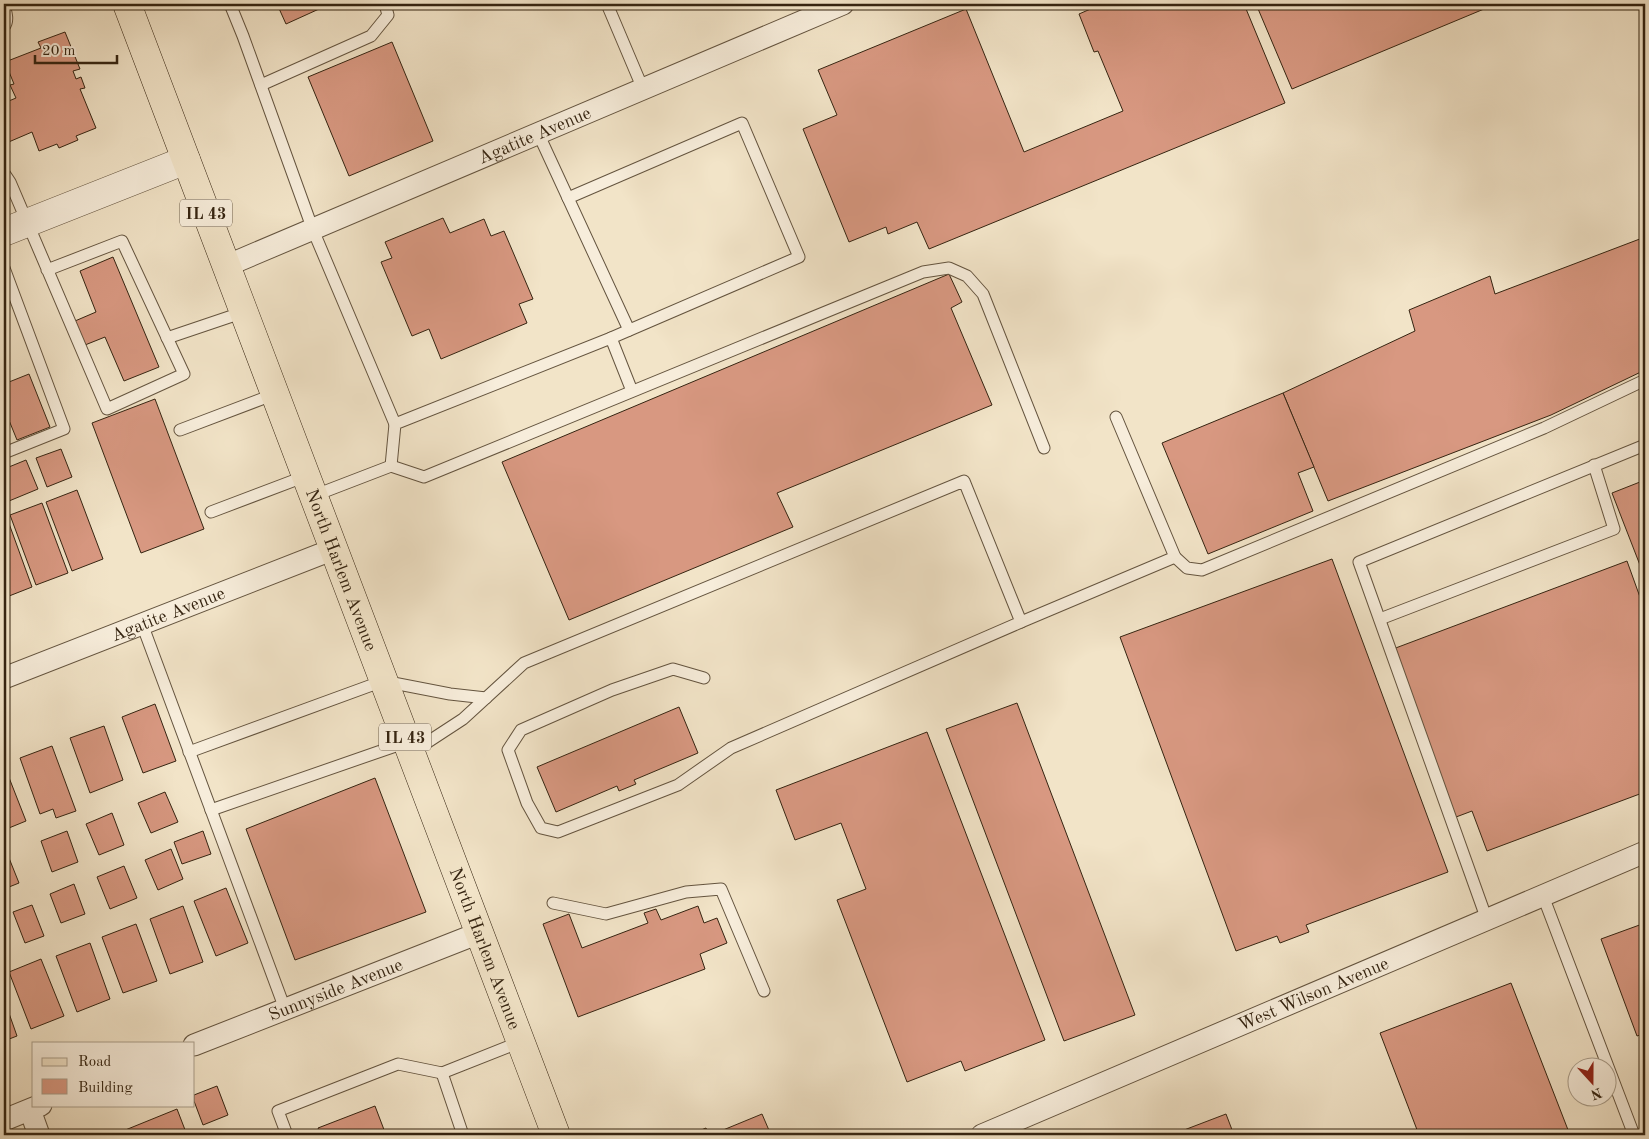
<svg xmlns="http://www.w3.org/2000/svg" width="1649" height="1139" viewBox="0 0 1649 1139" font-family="'Old Standard TT',serif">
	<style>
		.building { fill: #d89881; stroke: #352411 }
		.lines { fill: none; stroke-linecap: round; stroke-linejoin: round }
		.service-casing { stroke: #64543f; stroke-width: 13 }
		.minor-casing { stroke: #64543f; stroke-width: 23 }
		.tertiary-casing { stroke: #64543f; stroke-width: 29 }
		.primary-casing { stroke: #352411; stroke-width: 29 }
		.service { stroke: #f7eddb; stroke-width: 11 }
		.minor { stroke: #f7eddb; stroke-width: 21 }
		.tertiary { stroke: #f7eddb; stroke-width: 28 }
		.primary { stroke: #f2e4c8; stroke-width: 28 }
		.labels { text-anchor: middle; stroke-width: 4.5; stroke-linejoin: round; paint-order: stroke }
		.shield { fill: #f7eddb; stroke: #6f604e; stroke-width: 1 }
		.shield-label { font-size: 16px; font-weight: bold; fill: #352411 }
		.street-label { font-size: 18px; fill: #352411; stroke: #f7eddb }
	</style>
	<rect width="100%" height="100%" fill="#f2e4c8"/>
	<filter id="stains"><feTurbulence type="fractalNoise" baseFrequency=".004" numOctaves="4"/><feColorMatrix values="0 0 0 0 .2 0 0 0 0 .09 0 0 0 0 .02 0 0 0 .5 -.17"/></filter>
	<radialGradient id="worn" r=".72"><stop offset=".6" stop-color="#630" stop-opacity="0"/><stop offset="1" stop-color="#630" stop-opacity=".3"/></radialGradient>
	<!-- building -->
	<g class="building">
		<polygon points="277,4 330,4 286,24"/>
		<polygon points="1102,4 1244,4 1285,103 929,249 917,222 888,234 886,227 849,242 803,129 837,115 818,70 966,9 1024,152 1123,111 1098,51 1094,52 1079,14"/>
		<polygon points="1256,4 1496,4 1292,89"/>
		<polygon points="65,32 80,69 73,71 76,79 81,77 85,88 80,89 96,128 76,136 78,140 59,148 57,144 39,151 32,132 4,144 4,103 16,98 10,85 14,84 5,62 41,48 38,42"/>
		<polygon points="392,42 433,141 349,176 308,77"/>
		<polygon points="443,218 450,233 484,219 491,236 504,231 533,299 519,304 527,323 441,359 429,329 412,336 381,262 392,258 385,242"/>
		<polygon points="1645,237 1645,370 1551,415 1328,501 1283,393 1415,331 1409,310 1490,276 1495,294"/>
		<polygon points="113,257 159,367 124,381 105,337 85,345 75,321 96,312 80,271"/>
		<polygon points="949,274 962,302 951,308 992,405 777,493 793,527 569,620 502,462"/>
		<polygon points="29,374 50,427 17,440 4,408 4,384"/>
		<polygon points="1283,393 1314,467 1298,473 1313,511 1208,554 1162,443"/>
		<polygon points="155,399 204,529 141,553 92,423"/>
		<polygon points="61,449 72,477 47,487 36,458"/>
		<polygon points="26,460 38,489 9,501 4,489 4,469"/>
		<polygon points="1645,480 1645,578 1612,493"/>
		<polygon points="77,490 103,559 72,571 46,502"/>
		<polygon points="42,503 68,573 36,585 10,515"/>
		<polygon points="7,518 32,587 4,598 4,519"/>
		<polygon points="1332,559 1448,872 1306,925 1309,932 1280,943 1277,936 1236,951 1120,637"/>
		<polygon points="1627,561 1645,611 1645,792 1487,851 1472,811 1456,817 1393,649"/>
		<polygon points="1017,703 1135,1015 1064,1041 946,729"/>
		<polygon points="155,704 176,761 143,773 122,717"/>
		<polygon points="679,707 698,753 634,780 636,784 619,791 617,786 556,812 537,767"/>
		<polygon points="104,726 123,780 90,793 70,738"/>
		<polygon points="927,732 1045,1040 965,1071 961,1061 907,1082 837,900 866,889 841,823 795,840 776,790"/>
		<polygon points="52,746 76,811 56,818 53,809 40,814 20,758"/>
		<polygon points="8,775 26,821 4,830 4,776"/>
		<polygon points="375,778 426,912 295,960 246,829"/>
		<polygon points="165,792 178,822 151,833 138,803"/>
		<polygon points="112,813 124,845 99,855 86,824"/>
		<polygon points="67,831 78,862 52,872 41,841"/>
		<polygon points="203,831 211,854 182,864 174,842"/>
		<polygon points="171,849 183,879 158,890 145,860"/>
		<polygon points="7,853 19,883 4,889 4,854"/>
		<polygon points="124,866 137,898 110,909 97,877"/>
		<polygon points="74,884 85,914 61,923 50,894"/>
		<polygon points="226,888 248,943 216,956 194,901"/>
		<polygon points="32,905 44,936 25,943 13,912"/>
		<polygon points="183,906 203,962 170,974 150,919"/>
		<polygon points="698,906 704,923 717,918 727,943 700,954 705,969 578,1017 543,924 569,914 582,948 648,923 644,913 656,909 661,920"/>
		<polygon points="1645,923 1645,1040 1643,1034 1637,1036 1601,939"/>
		<polygon points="136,924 157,981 123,993 102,937"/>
		<polygon points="90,943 110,999 77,1012 56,956"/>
		<polygon points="41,959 64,1016 31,1029 9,972"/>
		<polygon points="1511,983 1570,1135 1419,1135 1380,1033"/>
		<polygon points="4,999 17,1036 4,1041"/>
		<polygon points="217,1086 228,1115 203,1125 194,1101 194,1095"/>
		<polygon points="375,1106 386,1135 321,1135 318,1128"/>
		<polygon points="177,1109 187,1135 113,1135"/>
		<polygon points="762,1114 771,1135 711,1135"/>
		<polygon points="1226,1114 1234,1135 1171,1135"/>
		<polygon points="706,1128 709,1135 689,1135"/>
	</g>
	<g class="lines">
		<defs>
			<g id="service">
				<polyline points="230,4 243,36 313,230 395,424"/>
				<polyline points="607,4 643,89"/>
				<path d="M 4,5 C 6,12 9,21 4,27"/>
				<polyline points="261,85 371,36 388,15 385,4"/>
				<polyline points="538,133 629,330"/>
				<polyline points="4,173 10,182 107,409 184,374 122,241 47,270"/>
				<polyline points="568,198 742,123 799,257 611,338"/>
				<polyline points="4,268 64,429 4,453"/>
				<polyline points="167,338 244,312"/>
				<polyline points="180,430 275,394"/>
				<polyline points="391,466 395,424 611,338 632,391"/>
				<polyline points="313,496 391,466 424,477 923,272 949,268 967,276 983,294 1044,448"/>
				<polyline points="211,512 306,476"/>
				<polyline points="1175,557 1187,568 1202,570 1544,428 1645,380"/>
				<polyline points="1380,619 1614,529 1594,465"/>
				<polyline points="1021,622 1175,557 1116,417"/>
				<polyline points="142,624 285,1009"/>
				<polyline points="189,752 383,681 450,694 486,698"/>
				<polyline points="411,753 463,719 524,663 964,481 1021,622 731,748 678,785 558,832 541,828 527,803 508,750 521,730 612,690 673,669 704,678"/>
				<polyline points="211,810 407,742"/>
				<polyline points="1543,896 1634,1135"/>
				<polyline points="553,903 606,914 686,892 721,889 764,991"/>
				<polyline points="1487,920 1359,562 1645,445"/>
				<polyline points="287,1135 278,1111 398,1064 442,1073"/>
				<polyline points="463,1135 442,1073 520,1042"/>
			</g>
			<g id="minor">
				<path id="s1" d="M 226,266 L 843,4"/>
				<path id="s2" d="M 4,678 L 334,549"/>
				<path id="s3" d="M 194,1045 L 479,933"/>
				<polyline points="30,1110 39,1135"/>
				<polyline points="4,1120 41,1105"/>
				<path id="s4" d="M 982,1135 L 1645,852"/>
			</g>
			<polyline id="tertiary" points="4,232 186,160"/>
			<g id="primary">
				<path id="s5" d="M 127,4 L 556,1135"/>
			</g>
		</defs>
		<!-- service casing -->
		<use href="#service" class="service-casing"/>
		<!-- minor casing -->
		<use href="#minor" class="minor-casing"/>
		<!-- tertiary casing -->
		<use href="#tertiary" class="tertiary-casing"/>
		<!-- primary casing -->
		<use href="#primary" class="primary-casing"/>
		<!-- service -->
		<use href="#service" class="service"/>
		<!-- minor -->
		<use href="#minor" class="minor"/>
		<!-- tertiary -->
		<use href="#tertiary" class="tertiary"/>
		<!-- primary -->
		<use href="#primary" class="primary"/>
	</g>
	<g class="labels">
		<!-- shield labels -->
		<g class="shield">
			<rect x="180" y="199.5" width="52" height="27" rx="4"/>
			<rect x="379" y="723.5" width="52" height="27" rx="4"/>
		</g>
		<g class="shield-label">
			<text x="206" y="219">IL 43</text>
			<text x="405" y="743">IL 43</text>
		</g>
		<!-- street labels -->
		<g class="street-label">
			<text dy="6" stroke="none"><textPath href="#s1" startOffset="335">Agatite Avenue</textPath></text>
			<text dy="6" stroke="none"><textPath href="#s5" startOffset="605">North Harlem Avenue</textPath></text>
			<text dy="6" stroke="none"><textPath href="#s2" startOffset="176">Agatite Avenue</textPath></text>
			<text dy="6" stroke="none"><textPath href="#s5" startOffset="1010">North Harlem Avenue</textPath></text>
			<text dy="6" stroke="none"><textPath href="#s3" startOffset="152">Sunnyside Avenue</textPath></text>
			<text dy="6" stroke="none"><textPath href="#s4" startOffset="360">West Wilson Avenue</textPath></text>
		</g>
	</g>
	<!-- margin -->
	<rect width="1649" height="1139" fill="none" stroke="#f2e4c8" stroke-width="20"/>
	<rect x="5" y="5" width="1639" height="1129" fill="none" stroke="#352411" stroke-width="2.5"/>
	<rect x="10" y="10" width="1629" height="1119" fill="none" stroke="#352411"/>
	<!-- legend -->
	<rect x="32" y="1042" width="162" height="65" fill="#f7eddb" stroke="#a99d8a"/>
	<rect x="42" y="1058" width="25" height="8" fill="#f2e4c8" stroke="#a99d8a"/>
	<text x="78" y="1066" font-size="15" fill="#352411">Road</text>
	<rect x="42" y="1079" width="25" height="15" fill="#d89881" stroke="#a99d8a"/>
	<text x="78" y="1092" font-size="15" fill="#352411">Building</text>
	<!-- north arrow -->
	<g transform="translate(1592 1082) rotate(159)"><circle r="24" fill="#f7eddb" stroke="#a99d8a"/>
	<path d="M0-4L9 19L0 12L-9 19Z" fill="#8f2418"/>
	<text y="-8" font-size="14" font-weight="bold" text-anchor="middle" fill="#352411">N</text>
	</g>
	<!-- scale -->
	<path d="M35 55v8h82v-8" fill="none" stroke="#352411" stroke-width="2.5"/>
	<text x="42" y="55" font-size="15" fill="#352411" stroke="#f7eddb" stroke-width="4" paint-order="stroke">20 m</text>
	<rect width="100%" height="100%" filter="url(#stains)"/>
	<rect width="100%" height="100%" fill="url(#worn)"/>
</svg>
